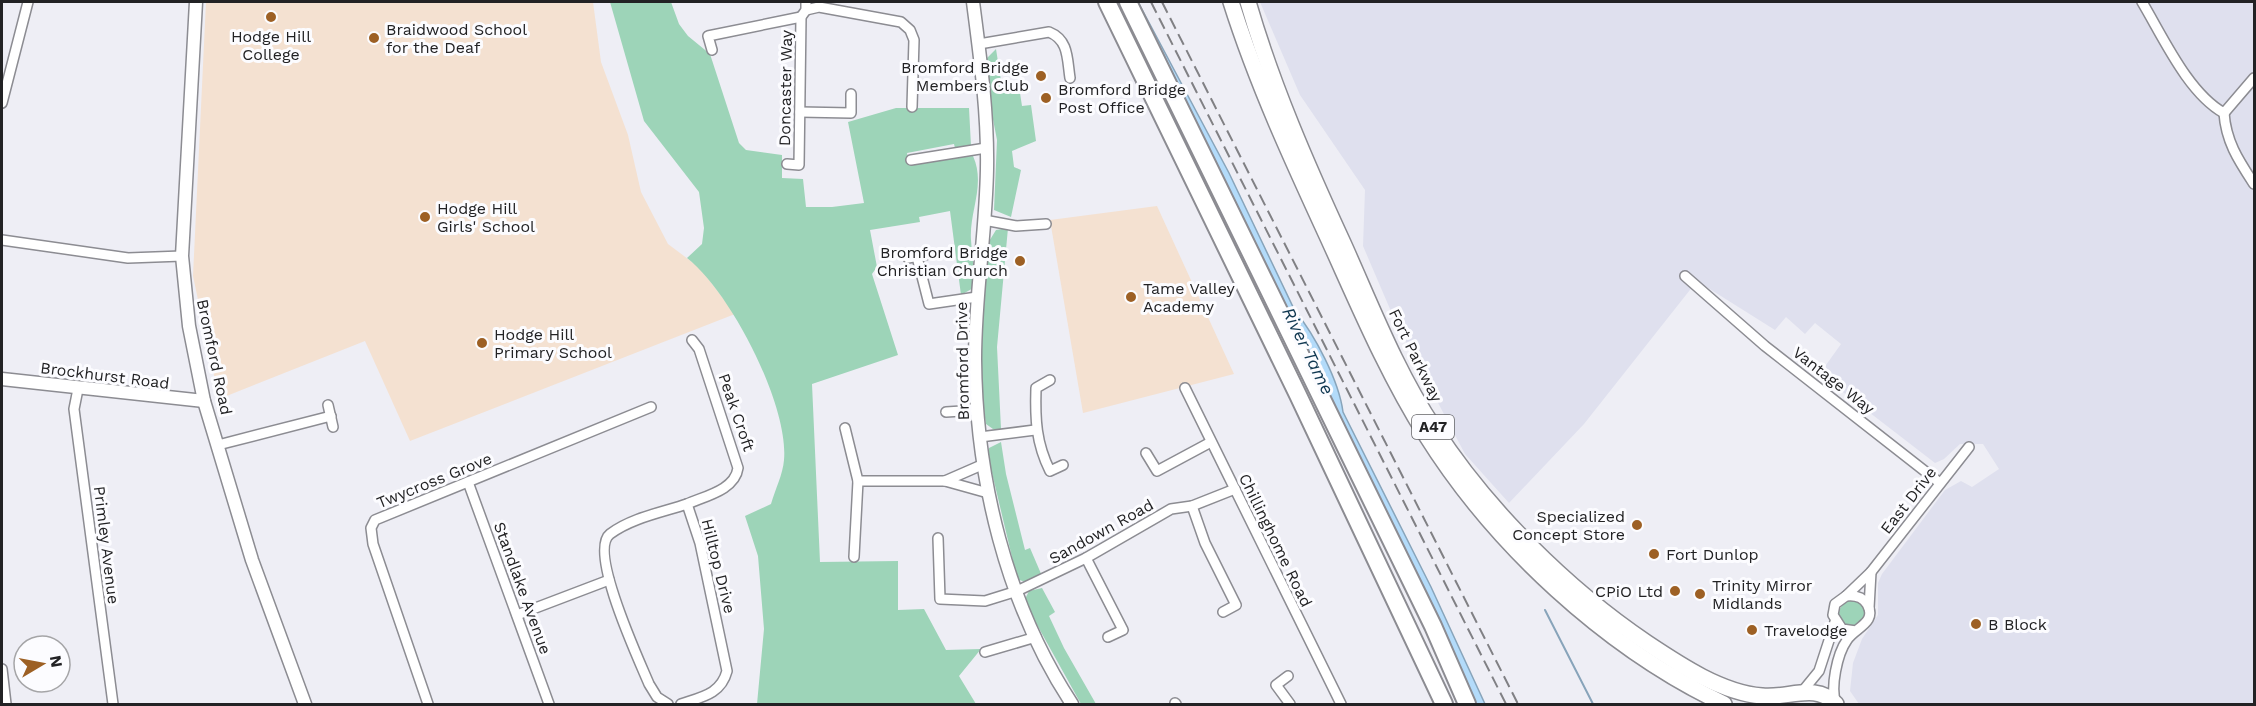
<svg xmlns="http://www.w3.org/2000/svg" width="2256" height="706" viewBox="0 0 2256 706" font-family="'Work Sans',sans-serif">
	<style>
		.built { fill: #dfe0ee }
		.education { fill: #f4e1d1 }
		.green { fill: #9dd4b8 }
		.water { fill: #b3dbfa; stroke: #88a4ba; stroke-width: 1.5 }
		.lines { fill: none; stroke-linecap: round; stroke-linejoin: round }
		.stream { stroke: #88a4ba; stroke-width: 2 }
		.minor-casing { stroke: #8c8c92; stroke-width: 12 }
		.tertiary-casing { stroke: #8c8c92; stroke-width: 15 }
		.primary-casing { stroke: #8c8c92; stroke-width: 18 }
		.motorway-casing { stroke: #8c8c92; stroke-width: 20 }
		.minor { stroke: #fff; stroke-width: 9 }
		.tertiary { stroke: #fff; stroke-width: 12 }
		.primary { stroke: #fff; stroke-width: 15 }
		.motorway { stroke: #fff; stroke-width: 16 }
		.rail { stroke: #808084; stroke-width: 2; stroke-dasharray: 12 6; stroke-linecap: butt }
		.poi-dot { fill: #9d6024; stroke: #fcfcff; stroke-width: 2 }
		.labels { text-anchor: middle; stroke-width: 6; stroke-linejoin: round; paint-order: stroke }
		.shield { fill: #fcfcff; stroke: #636366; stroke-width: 1.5 }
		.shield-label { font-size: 15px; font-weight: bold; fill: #222224 }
		.poi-label { font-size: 16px; fill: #222224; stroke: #fcfcff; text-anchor: start }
		.street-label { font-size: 16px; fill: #222224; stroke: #fcfcff }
		.water-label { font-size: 18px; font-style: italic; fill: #0f3750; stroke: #fcfcff }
	</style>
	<rect width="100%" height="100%" fill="#eeeef5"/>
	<!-- built -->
	<polygon class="built" points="1260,2 2254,2 2254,704 1859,704 1850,691 1853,663 1862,639 1878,615 1878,583 1882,574 1945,490 1961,481 1972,487 1999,469 1983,444 1960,444 1944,459 1935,463 1826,379 1826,365 1841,344 1815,323 1805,334 1786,317 1775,330 1697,281 1584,424 1509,503 1465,454 1396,323 1363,246 1365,190 1300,95"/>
	<!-- education -->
	<g class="education">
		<polygon points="206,2 593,2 601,62 628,135 641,192 668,244 700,268 735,314 410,441 365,341 219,399 193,276"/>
		<polygon points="1157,206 1234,374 1083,413 1050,220"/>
	</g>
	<!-- green -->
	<g class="green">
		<path d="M 610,2 L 671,2 L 679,24 L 688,36 L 710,54 L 739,143 L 746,150 L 782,155 L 782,178 L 803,179 L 806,207 L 832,207 L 864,203 L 848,122 L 896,108 L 969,108 L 971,146 L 955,148 L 954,144 L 907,153 L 909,162 L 973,156 C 986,185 969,211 971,240 C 972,256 975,271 975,287 L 961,295 L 950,211 L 919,217 L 920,222 L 870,230 L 877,267 L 872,274 L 898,355 L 812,384 L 820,562 L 898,561 L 898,610 L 924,609 L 946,650 L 981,649 L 959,676 L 976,704 L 757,704 L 764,629 L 758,556 L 745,516 L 771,504 C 775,490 783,474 784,460 C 789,405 730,291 687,258 L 702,244 L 704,228 L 699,192 L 644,121 Z"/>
		<polygon points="996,49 1002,87 1020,93 1022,106 1031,105 1036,141 1012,151 1014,167 1021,170 1011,217 994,210 997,140 991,109 987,58"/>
		<path d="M 1008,228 L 997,347 L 1001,429 L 993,429 L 986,424 C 975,365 985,301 988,243 L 996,230 Z"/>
		<polygon points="1001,442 1006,474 1025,550 1030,548 1042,576 1026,582 1019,580 1016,574 988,456 989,448"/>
		<polygon points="1042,588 1055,612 1049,616 1064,648 1096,704 1081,704 1026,605 1025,599 1029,591"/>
		<circle cx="1852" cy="614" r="13"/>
	</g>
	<!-- water -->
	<path class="water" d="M 1126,2 L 1138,2 L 1229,173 L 1295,311 C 1315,335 1339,381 1343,412 L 1431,587 L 1485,704 L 1463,704 Z"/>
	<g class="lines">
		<!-- stream -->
		<polyline class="stream" points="1545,610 1593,704"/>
		<defs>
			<g id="minor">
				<path d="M 2142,2 C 2163,37 2188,93 2224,113"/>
				<polyline points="806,10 819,7 901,22 910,30 914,40 912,107"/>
				<path d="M 979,44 L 1049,32 C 1069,40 1067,59 1070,78"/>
				<polyline points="712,50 708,36 801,17"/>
				<polyline points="2,103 28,2"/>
				<polyline points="800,112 851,113 851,94"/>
				<path d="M 2224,113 C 2226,142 2239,161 2254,184"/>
				<polyline points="2224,113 2254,78"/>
				<polyline points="911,160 986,148"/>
				<polyline points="787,164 799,165 801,17 806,10 806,2"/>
				<polyline points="984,220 1016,226 1046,224"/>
				<polyline points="2,240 128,258 182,256"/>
				<polyline points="917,257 929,304 977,297"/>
				<polyline points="908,258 925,255"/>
				<polyline points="1685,276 1765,346 1940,483"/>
				<path d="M 1050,380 L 1036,388 C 1035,419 1036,443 1050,471 L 1063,465"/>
				<polyline points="1185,388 1341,704"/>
				<polyline points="78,389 74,409 113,704"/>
				<polyline points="328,405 333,427"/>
				<polyline points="946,412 978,410"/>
				<polyline points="845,428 858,481 854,557"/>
				<polyline points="980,437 1035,430"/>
				<polyline points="218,445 331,416"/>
				<polyline points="1146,453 1157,471 1211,442"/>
				<polyline points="858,481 945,481 988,493"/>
				<polyline points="945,481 984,464"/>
				<polyline points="468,482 549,704"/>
				<path d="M 687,504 C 705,496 735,490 738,468 L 699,349 L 692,340"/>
				<polyline points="1192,506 1205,543 1236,605 1223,612"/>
				<polyline points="938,538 940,599 985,601 1017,591 1086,558 1171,509 1192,506 1235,489"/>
				<polyline points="1086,558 1123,630 1108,637"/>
				<polyline points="1846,596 1871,572 1969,447"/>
				<polyline points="1869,608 1871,572"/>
				<polyline points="517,615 609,580"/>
				<polyline points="985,652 1036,637"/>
				<polyline points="2,669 6,704"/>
				<polyline points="1288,676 1276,685 1290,704"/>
				<polyline points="1801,693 1819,671 1835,622"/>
				<polyline points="1175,703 1176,704"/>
				<polyline points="428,704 373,544 371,528 375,520 651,407"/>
				<path d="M 668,704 L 657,697 L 649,684 C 639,660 588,551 610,534 C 631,518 663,512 687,504 L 700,543 L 727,671 C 721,694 702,697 681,704"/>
				<path d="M 1836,704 C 1830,688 1837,654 1847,640 C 1854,628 1878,623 1867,604 C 1862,596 1854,595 1846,596 L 1835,604 L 1833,615 L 1842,629 L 1856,631"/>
			</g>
			<g id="tertiary">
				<polyline points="196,2 182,256 189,326 204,401 252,560 305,704"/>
				<path d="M 973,2 C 980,56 988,113 987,169 C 986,232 975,295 975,359 C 976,478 1006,604 1072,704"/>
				<polyline points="2,379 204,401"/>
			</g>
			<g id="primary">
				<path d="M 1231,2 C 1257,84 1293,162 1329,240 C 1359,306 1387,373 1426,435 C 1495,545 1606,648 1724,704"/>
				<path d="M 1248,2 C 1272,85 1307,165 1343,243 C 1371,305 1396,371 1434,428 C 1486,509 1567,589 1647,643 C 1680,665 1722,693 1762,696 C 1788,699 1816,682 1836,704"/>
			</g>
			<g id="motorway">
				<polyline points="1107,2 1298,395 1444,704"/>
				<polyline points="1128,2 1433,626 1467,704"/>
			</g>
		</defs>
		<!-- minor casing -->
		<use href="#minor" class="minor-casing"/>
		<!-- tertiary casing -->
		<use href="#tertiary" class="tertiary-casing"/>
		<!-- primary casing -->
		<use href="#primary" class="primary-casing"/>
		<!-- motorway casing -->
		<use href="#motorway" class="motorway-casing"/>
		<!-- minor -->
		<use href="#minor" class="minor"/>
		<!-- tertiary -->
		<use href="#tertiary" class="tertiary"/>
		<!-- primary -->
		<use href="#primary" class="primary"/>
		<!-- motorway -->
		<use href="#motorway" class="motorway"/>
		<!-- rail -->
		<g class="rail">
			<polyline points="1151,2 1506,704"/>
			<polyline points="1162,2 1518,704"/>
		</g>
	</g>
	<!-- markers -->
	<g class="poi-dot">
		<circle cx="271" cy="17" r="6"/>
		<circle cx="374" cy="38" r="6"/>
		<circle cx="1041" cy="76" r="6"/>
		<circle cx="1046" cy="98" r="6"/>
		<circle cx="425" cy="217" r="6"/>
		<circle cx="1020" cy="261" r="6"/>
		<circle cx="1131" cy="297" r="6"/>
		<circle cx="482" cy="343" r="6"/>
		<circle cx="1637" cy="525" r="6"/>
		<circle cx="1654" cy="554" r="6"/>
		<circle cx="1675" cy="591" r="6"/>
		<circle cx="1700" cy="594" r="6"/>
		<circle cx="1976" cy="624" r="6"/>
		<circle cx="1752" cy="630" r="6"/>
	</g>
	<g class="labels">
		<!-- shield labels -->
		<rect class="shield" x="1412" y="415" width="42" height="24" rx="4.5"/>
		<g class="shield-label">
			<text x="1433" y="432">A47</text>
		</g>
		<!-- poi labels -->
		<g class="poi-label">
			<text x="386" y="35">Braidwood School<tspan x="386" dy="18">for the Deaf</tspan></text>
			<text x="271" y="42" text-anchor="middle">Hodge Hill<tspan x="271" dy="18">College</tspan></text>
			<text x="1029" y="73" text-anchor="end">Bromford Bridge<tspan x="1029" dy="18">Members Club</tspan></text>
			<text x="1058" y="95">Bromford Bridge<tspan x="1058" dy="18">Post Office</tspan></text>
			<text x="437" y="214">Hodge Hill<tspan x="437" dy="18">Girls' School</tspan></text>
			<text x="1008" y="258" text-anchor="end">Bromford Bridge<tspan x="1008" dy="18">Christian Church</tspan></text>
			<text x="1143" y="294">Tame Valley<tspan x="1143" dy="18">Academy</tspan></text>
			<text x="494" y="340">Hodge Hill<tspan x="494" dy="18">Primary School</tspan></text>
			<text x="1625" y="522" text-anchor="end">Specialized<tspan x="1625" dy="18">Concept Store</tspan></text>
			<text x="1666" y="560">Fort Dunlop</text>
			<text x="1712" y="591">Trinity Mirror<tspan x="1712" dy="18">Midlands</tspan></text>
			<text x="1663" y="597" text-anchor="end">CPiO Ltd</text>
			<text x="1988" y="630">B Block</text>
			<text x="1764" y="636">Travelodge</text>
		</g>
		<!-- street labels -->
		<g class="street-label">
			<text transform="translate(785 88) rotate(-89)" y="6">Doncaster Way</text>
			<text transform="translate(1416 355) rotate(64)" y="6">Fort Parkway</text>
			<text transform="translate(215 357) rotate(78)" y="6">Bromford Road</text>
			<text transform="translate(962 361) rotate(-91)" y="6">Bromford Drive</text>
			<text transform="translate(105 375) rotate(7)" y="6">Brockhurst Road</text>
			<text transform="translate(1834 380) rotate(38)" y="6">Vantage Way</text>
			<text transform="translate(737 412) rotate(71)" y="6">Peak Croft</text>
			<text transform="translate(434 480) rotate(-22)" y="6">Twycross Grove</text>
			<text transform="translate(1908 500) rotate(-52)" y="6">East Drive</text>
			<text transform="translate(1101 531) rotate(-29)" y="6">Sandown Road</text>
			<text transform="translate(1276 540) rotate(64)" y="6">Chillinghome Road</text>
			<text transform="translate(107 545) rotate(83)" y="6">Primley Avenue</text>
			<text transform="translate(719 566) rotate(76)" y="6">Hilltop Drive</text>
			<text transform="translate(523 588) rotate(70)" y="6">Standlake Avenue</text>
		</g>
		<!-- water labels -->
		<g class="water-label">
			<text transform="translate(1308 351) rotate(64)" y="6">River Tame</text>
		</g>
	</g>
	<!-- border -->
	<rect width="2256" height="706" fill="none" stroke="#222224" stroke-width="6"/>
	<!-- north arrow -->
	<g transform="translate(42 664) rotate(80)"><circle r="28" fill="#fcfcff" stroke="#a5a5a7" stroke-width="1.5"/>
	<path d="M0-4.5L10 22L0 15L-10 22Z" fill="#9d6024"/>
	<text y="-9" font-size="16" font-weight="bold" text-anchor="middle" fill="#222224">N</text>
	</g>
</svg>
